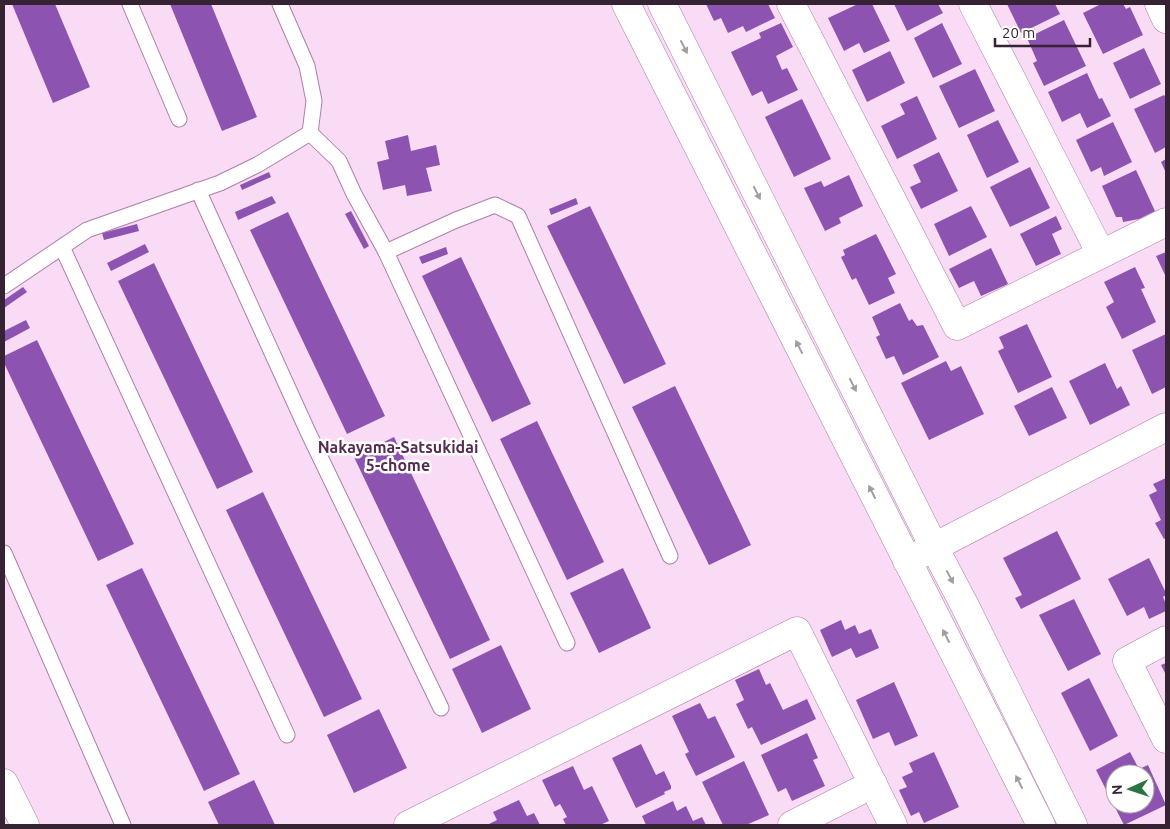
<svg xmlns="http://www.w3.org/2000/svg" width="1170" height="829" viewBox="0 0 1170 829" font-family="Ubuntu,sans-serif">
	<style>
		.building { fill: #8d53b1; fill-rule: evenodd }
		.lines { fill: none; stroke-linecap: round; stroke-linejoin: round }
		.lane-casing { stroke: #ae7fa8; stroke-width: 17 }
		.street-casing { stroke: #ae7fa8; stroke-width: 29 }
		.secondary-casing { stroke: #ae7fa8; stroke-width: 29 }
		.lane { stroke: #fff; stroke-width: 15 }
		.street { stroke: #fff; stroke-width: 28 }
		.secondary { stroke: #fff; stroke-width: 28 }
		.oneway { fill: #a49ca3 }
		.labels { text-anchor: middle; stroke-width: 5; stroke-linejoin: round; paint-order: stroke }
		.neighbourhood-label { font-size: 16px; font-weight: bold; fill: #552c51; stroke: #fff }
	</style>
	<rect width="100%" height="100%" fill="#fadbf5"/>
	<!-- building -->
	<g class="building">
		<polygon points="12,4 55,4 90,87 53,103"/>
		<polygon points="170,4 211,4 257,117 222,131"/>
		<polygon points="706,4 768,4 775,18 746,32 743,26 728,33 721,18 714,21"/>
		<polygon points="858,4 872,4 890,41 864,53 859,43 844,51 828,18"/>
		<polygon points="894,4 938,4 943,13 907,31"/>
		<polygon points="1007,4 1055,4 1060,14 1021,33"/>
		<polygon points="1101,4 1123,4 1126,9 1130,7 1143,35 1103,54 1083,13"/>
		<polygon points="1064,20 1086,66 1044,86 1033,63 1037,61 1027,38"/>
		<polygon points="781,23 793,47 776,56 782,70 787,68 798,90 768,104 762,91 752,96 731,52 761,38 759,33"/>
		<polygon points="942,23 962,64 933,78 914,38"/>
		<polygon points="1144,48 1161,84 1130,99 1113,63"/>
		<polygon points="890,51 905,83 867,102 852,70"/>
		<polygon points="975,69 995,111 959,128 939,86"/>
		<polygon points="1087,73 1099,99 1102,98 1111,116 1087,128 1080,113 1062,122 1048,92"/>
		<polygon points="1164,95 1166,98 1166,147 1155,153 1134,109"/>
		<polygon points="917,96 937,139 897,159 881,126 905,114 900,104"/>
		<polygon points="802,99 831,159 794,177 765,117"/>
		<polygon points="998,120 1019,162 987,178 967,135"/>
		<polygon points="1113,122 1132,162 1104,176 1101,167 1091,172 1076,140"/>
		<polygon points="408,135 411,151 436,145 440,165 426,168 432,191 407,196 405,185 383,190 377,162 389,159 385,141"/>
		<polygon points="939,152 958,191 921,209 910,187 921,182 913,165"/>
		<polygon points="1166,159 1166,173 1161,162"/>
		<polygon points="1030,167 1050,208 1010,227 990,187"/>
		<polygon points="1136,170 1155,211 1139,219 1123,222 1122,217 1116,217 1102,186"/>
		<polygon points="269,172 271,177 242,190 240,185"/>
		<polygon points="849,175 863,206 839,218 841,223 825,231 804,188 821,181 824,187"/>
		<polygon points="272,196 276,203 238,220 235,212"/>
		<polygon points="576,198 578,204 551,215 549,209"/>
		<polygon points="590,206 666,364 624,384 547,226"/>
		<polygon points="971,206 987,237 949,256 934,224"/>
		<polygon points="351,211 369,246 364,249 345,214"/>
		<polygon points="288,212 385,416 347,434 250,230"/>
		<polygon points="1056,216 1062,229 1052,234 1061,254 1036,266 1020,234"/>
		<polygon points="137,224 139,231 104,240 102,233"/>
		<polygon points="876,234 896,274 888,278 895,293 869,305 856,278 852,280 841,257 845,255 843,250"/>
		<polygon points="145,244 149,252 111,271 107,263"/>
		<polygon points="446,247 448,254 422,264 419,257"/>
		<polygon points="991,248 1008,284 981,296 974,281 959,288 949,269"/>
		<polygon points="1166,252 1166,277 1156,256"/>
		<polygon points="461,257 531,404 492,422 422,276"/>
		<polygon points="154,263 253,472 217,489 118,281"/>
		<polygon points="1135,267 1145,288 1141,289 1156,322 1122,339 1106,307 1114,302 1104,282"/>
		<polygon points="23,287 27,292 4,308 4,300"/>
		<polygon points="900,303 909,321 912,319 917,326 923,325 939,357 903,375 894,356 886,359 876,337 880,335 872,317"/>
		<polygon points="26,320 30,328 4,342 4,331"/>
		<polygon points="1027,324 1052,377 1018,393 998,351 1004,348 999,337"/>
		<polygon points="1166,334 1166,387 1152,394 1132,350"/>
		<polygon points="37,340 134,544 98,561 4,363 4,356"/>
		<polygon points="946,361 951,371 961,366 984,414 929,440 901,383"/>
		<polygon points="1105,363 1117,389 1121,386 1130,405 1090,425 1069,381"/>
		<polygon points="675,386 751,545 709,565 632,407"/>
		<polygon points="1052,387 1067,418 1029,436 1014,406"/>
		<polygon points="537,421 604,562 567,580 500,439"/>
		<polygon points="394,437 490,640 450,659 354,457"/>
		<polygon points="1166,478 1166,538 1164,539 1155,523 1161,520 1149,495 1157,491 1153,484"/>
		<polygon points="263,492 362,699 324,717 226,510"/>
		<polygon points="1057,531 1081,579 1021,609 1015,598 1022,595 1003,558"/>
		<polygon points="1149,558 1166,593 1166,595 1163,597 1166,604 1166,611 1149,619 1144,607 1127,616 1108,579"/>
		<polygon points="142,568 240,774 204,791 106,585"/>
		<polygon points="623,568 651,628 599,653 570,593"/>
		<polygon points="1074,599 1101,654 1068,671 1039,615"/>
		<polygon points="841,620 845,630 855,625 859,634 871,629 879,648 856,658 851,648 832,657 820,630"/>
		<polygon points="501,645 531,709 482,733 452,669"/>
		<polygon points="1166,663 1166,675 1161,665"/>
		<polygon points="759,669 766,685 770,683 783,710 807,699 816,719 761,745 752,727 748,729 736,704 744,700 735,680"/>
		<polygon points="1089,678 1118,736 1090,751 1061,693"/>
		<polygon points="894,682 918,736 895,746 889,732 873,739 856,700"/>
		<polygon points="700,703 708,719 715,716 735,757 696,776 685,754 689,752 672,716"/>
		<polygon points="379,709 407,768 354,793 327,735"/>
		<polygon points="807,733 818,758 813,760 825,786 792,801 786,788 778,792 761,755"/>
		<polygon points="641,744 656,775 664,771 671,786 671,789 664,792 665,794 636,808 612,758"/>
		<polygon points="934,752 959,807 924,823 919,812 911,816 899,790 907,787 902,777 913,772 909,763"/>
		<path d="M 1130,752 L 1139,769 L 1148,765 L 1166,805 L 1124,825 L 1096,770 ZM 1115,774 L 1145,774 L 1145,804 L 1115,804 Z"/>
		<polygon points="744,761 769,815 746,825 723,825 702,782"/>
		<polygon points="573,766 584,790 592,786 609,821 600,825 566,825 563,819 567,817 560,804 555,807 542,780"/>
		<polygon points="254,780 275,825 219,825 208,802"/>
		<polygon points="519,800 527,816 534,813 540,825 487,825 497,820 493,812"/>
		<polygon points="673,801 677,811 686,806 693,821 702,817 706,825 646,825 642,816"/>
	</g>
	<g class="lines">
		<defs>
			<g id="lane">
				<polyline points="130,4 179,119"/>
				<polyline points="280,4 307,66 314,101 310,133"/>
				<polyline points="198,190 308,432 441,708"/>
				<polyline points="62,247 287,735"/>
				<polyline points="386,252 567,643"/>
				<polyline points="4,286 87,230 220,183 257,165 310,133 339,161 354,194 386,252 456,220 495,205 518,216 670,556"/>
				<polyline points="4,553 123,825"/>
			</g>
			<g id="street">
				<polyline points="791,4 957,326 1166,222"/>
				<polyline points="973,4 1101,254"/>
				<polyline points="1159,4 1166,19"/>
				<polyline points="907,561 1166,427"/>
				<polyline points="1166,640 1127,661 1166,739"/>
				<polyline points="408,825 797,631 893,825"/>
				<polyline points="792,825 873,784"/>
			</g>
			<g id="secondary">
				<polyline points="626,4 1041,825"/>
				<polyline points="662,4 934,547 965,606 1073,825"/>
				<polyline points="4,783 25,825"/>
			</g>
		</defs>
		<!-- lane casing -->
		<use href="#lane" class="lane-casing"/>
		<!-- street casing -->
		<use href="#street" class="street-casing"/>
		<!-- secondary casing -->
		<use href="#secondary" class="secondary-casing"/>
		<!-- lane -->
		<use href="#lane" class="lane"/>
		<!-- street -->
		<use href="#street" class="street"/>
		<!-- secondary -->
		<use href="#secondary" class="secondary"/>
	</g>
	<!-- one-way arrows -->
	<defs><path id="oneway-solid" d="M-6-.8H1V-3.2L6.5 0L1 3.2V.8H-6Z" transform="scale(1.25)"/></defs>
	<g class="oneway">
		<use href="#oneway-solid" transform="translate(684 47) rotate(63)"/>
		<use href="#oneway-solid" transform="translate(757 193) rotate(63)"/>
		<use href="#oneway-solid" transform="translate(799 347) rotate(-117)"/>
		<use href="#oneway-solid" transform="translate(853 385) rotate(63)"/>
		<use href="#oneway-solid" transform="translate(872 492) rotate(-117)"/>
		<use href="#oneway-solid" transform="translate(950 577) rotate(62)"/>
		<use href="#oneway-solid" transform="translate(946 636) rotate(-117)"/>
		<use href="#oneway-solid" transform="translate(1019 782) rotate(-117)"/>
	</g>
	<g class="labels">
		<!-- neighbourhood labels -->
		<g class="neighbourhood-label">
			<text x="398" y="453">Nakayama-Satsukidai<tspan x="398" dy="18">5-chome</tspan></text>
		</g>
	</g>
	<!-- border -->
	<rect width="1170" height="829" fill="none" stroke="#352233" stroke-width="10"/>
	<!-- north arrow -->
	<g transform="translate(1130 789) rotate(267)"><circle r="24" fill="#ffffff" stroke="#aea7ad"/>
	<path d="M0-4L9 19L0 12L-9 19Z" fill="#2a7441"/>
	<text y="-8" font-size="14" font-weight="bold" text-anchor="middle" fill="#352233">N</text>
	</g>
	<!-- scale -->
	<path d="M995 38v8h95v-8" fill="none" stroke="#352233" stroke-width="2.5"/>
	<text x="1002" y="38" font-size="15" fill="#352233" stroke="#ffffff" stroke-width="4" paint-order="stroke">20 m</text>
</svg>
